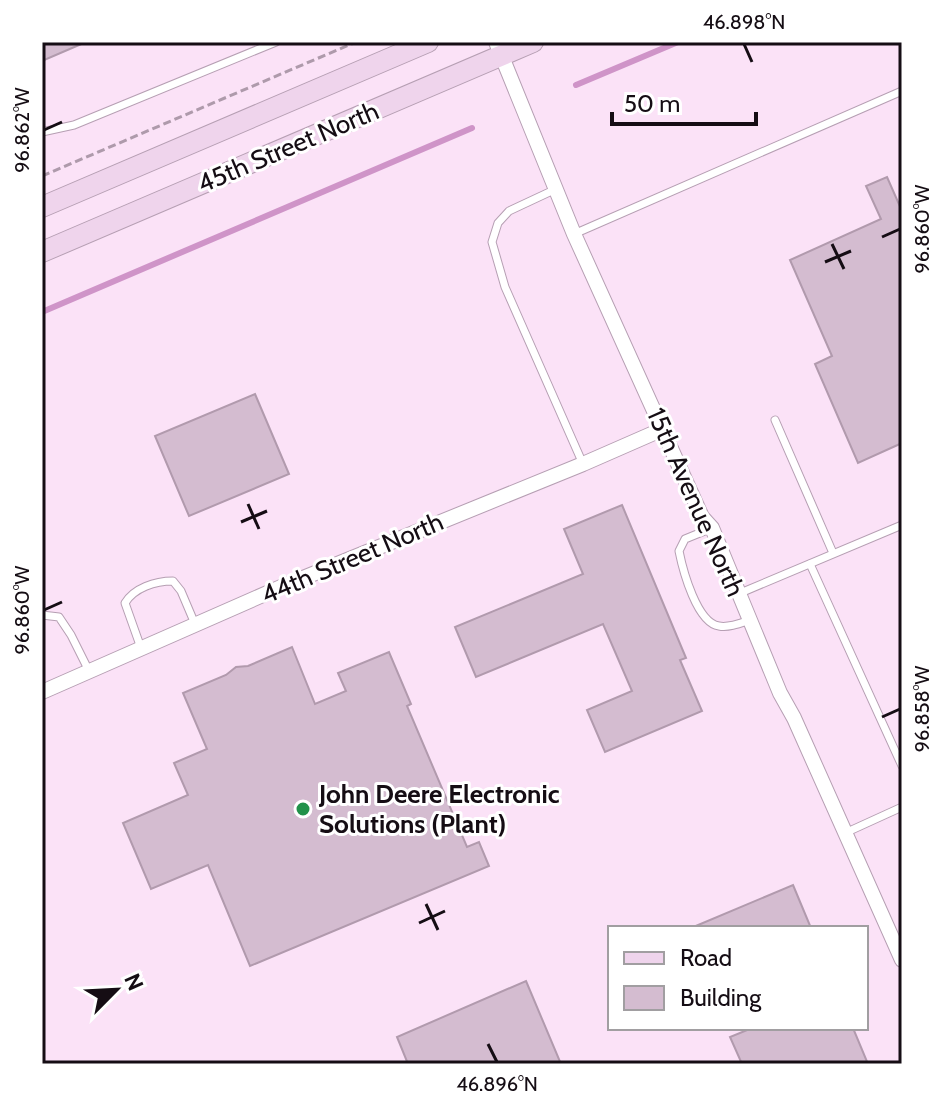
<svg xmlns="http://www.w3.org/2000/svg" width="944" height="1106" viewBox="0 0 944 1106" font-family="Cabin,sans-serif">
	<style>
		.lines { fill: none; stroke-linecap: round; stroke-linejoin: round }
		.stream { stroke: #cf94c8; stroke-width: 6 }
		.building { fill: #d4bcd0; stroke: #b19aad; stroke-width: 2 }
		.service-casing { stroke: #b69fb3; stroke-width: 9 }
		.minor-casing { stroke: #b69fb3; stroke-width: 16 }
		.secondary-casing { stroke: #b69fb3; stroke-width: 22 }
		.path { stroke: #ae9aab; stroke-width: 3; stroke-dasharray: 8 4; stroke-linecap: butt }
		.service { stroke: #fff; stroke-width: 7 }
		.minor { stroke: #fff; stroke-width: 14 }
		.secondary { stroke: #efd4ec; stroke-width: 20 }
		.ticks { fill: none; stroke: #150d14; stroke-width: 3 }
		.poi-dot { fill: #21914a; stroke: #fff; stroke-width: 3 }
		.labels { text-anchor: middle; stroke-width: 6; stroke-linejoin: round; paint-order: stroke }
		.street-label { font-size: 26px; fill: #150d14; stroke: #fff }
		.poi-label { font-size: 26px; font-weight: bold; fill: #150d14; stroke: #fff; text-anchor: start }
		.neatline { fill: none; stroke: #150d14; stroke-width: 3 }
		.ticks-label { font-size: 20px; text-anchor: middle; fill: #150d14 }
	</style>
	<rect width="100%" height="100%" fill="#fbe2f7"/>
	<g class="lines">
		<!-- stream -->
		<g class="stream">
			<polyline points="576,85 678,42"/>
			<polyline points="42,312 472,128"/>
		</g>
	</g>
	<!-- building -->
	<g class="building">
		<polygon points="42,42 86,42 42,61"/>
		<polygon points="887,177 902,211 902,443 858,463 815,364 832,356 790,260 881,219 866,186"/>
		<polygon points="255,394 289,474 189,516 155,436"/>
		<polygon points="622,505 686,658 680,660 702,711 605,752 587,710 632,691 603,624 476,677 455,627 583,574 564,529"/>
		<polygon points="292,647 315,704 346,691 338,673 389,652 411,704 407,706 467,847 479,842 489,866 250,966 208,865 151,889 123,823 188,795 174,763 207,749 183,693 226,675 236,667 248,666"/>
		<polygon points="793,885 811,928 691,928"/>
		<polygon points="526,981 561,1064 408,1064 397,1037"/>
		<polygon points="752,1028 853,1028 868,1064 742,1064 730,1037"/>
	</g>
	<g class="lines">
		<defs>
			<g id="service">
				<polyline points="42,132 74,125 276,42"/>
				<polyline points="556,189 509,211 498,223 492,242 505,287 583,464"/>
				<polyline points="574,234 902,91"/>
				<polyline points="775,420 833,553"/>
				<path d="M 712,528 L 685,539 L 679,551 C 683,571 697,623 719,626 C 729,628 741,623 750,620"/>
				<polyline points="810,564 902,766"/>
				<polyline points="738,594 902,525"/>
				<polyline points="42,615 59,617 71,635 89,671"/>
				<path d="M 141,648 L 125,603 C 134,588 155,581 173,581 L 181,591 L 195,624"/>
				<polyline points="845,833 902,807"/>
			</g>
			<g id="minor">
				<polyline points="496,42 574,234 702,517 712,528 780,693 794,718 902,960"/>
				<polyline points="42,692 281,587 583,464 663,429"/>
			</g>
			<g id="secondary">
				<polyline points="42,207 428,42"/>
				<polyline points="42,252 533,42"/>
			</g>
		</defs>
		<!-- service casing -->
		<use href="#service" class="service-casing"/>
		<!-- minor casing -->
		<use href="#minor" class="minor-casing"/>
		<!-- secondary casing -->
		<use href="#secondary" class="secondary-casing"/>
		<!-- path -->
		<polyline class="path" points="42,176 356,42"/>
		<!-- service -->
		<use href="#service" class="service"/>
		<!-- minor -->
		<use href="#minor" class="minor"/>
		<!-- secondary -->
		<use href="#secondary" class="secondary"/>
	</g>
	<!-- ticks -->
	<path class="ticks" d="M 744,44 L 752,62M 44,130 L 62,122M 882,237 L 900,229M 832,244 L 844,269M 825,262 L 851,251M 248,504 L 259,529M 241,522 L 267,511M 44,610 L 62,602M 882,717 L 900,709M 426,904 L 438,930M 419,923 L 445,911M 488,1044 L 497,1062"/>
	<!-- markers -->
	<circle class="poi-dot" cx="303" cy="809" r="8"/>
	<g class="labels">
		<!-- street labels -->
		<g class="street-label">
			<text transform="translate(288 147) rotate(-23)" y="9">45th Street North</text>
			<text transform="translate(696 502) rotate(66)" y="9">15th Avenue North</text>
			<text transform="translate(352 558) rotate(-23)" y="9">44th Street North</text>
		</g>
		<!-- poi labels -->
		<g class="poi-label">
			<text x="319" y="803">John Deere Electronic<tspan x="319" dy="30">Solutions (Plant)</tspan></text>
		</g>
	</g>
	<!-- border -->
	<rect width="944" height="1106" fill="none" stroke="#ffffff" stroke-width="88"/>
	<!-- legend -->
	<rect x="608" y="926" width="260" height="104" fill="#ffffff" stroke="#a19ea1" stroke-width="2"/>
	<rect x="624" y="952" width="40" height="12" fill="#efd4ec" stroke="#a19ea1" stroke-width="2"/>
	<text x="680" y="966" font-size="24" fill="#150d14">Road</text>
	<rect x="624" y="986" width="40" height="24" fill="#d4bcd0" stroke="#a19ea1" stroke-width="2"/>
	<text x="680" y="1006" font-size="24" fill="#150d14">Building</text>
	<!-- north arrow -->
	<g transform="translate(116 990) rotate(66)" stroke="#ffffff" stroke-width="6" paint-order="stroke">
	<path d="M0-6L14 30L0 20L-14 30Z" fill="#150d14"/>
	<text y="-12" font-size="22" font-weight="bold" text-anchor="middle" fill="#150d14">N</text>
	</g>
	<!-- scale -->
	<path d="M612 112v12h144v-12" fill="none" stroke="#150d14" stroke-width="4"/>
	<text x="624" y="112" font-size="24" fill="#150d14" stroke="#ffffff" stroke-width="6" paint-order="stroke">50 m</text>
	<rect x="44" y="44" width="856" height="1018" class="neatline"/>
	<g class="ticks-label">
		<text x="744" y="29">46.898°N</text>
		<text transform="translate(22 130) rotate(-90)" y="7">96.862°W</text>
		<text transform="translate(922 229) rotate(-90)" y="7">96.860°W</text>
		<text transform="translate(22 610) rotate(-90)" y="7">96.860°W</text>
		<text transform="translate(922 709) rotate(-90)" y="7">96.858°W</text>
		<text x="497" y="1091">46.896°N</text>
	</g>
</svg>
